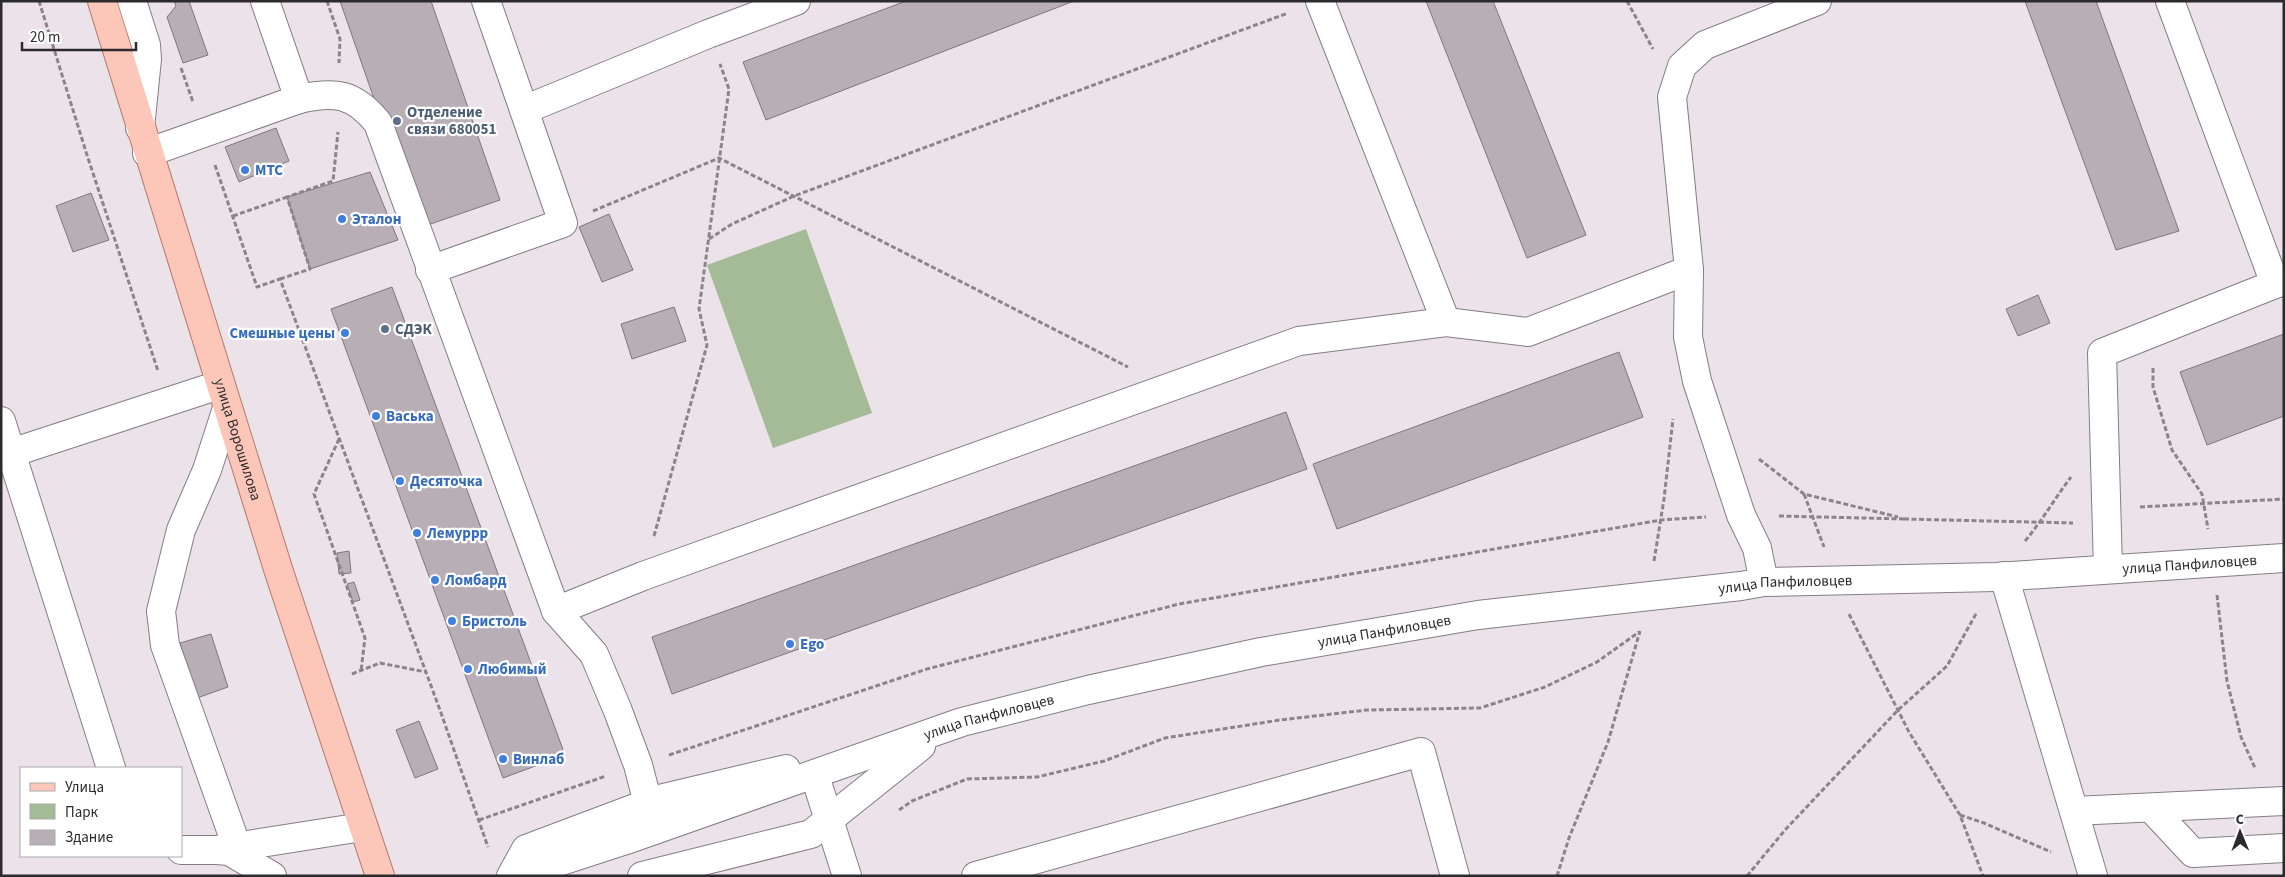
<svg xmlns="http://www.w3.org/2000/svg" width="2285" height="877" viewBox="0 0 2285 877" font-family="'Source Sans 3',sans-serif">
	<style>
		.green { fill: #a5bb97 }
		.building { fill: #b7aeb6; stroke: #7f777e }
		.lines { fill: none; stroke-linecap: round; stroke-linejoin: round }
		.minor-casing { stroke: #857d85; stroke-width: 30 }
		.major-casing { stroke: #b27768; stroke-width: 30 }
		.path { stroke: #8b858b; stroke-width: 3; stroke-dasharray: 5 2.5; stroke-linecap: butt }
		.minor { stroke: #fff; stroke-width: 28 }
		.major { stroke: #fcc7b8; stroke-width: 28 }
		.service-dot { fill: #5c6f8a; stroke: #fff; stroke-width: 2 }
		.shop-dot { fill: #3f7fe0; stroke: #fff; stroke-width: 2 }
		.labels { text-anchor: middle; stroke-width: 4.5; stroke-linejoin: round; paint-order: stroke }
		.service-label { font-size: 15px; font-weight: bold; fill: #4e5e75; stroke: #fff; text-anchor: start }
		.shop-label { font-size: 15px; font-weight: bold; fill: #366cbe; stroke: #fff; text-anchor: start }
		.street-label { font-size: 15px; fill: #2d2a2d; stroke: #fff }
	</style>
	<rect width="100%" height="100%" fill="#ebe2ea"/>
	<!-- green -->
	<polygon class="green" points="806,229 872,413 773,448 707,265"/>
	<!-- building -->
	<g class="building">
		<polygon points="174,1 189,1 208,55 183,63 167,17 176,6"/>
		<polygon points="340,1 431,1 500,200 419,228"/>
		<polygon points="906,1 1074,1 766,120 743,62"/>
		<polygon points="1426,1 1493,1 1586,235 1527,258"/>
		<polygon points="2025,1 2096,1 2179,231 2116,250"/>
		<polygon points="276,128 289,161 239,182 225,147"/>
		<polygon points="370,172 398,240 310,269 287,197"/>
		<polygon points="91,193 109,240 73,252 56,206"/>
		<polygon points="609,214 633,270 602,282 579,227"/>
		<polygon points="392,287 565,755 503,778 331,309"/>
		<polygon points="2038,295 2050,323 2018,336 2006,309"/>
		<polygon points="674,307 686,341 632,359 621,324"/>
		<polygon points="2284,334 2284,416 2207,445 2180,372"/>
		<polygon points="1619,352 1643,417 1337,529 1313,464"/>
		<polygon points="1286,412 1307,469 672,694 652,637"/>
		<polygon points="349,551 351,573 339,574 337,553"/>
		<polygon points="354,582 360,600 353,602 347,584"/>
		<polygon points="211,634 228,687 197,698 180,643"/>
		<polygon points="419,721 438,769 415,778 396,730"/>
	</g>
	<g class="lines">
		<defs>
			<g id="minor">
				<polyline points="132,1 146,45 147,59 140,128"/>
				<polyline points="486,1 524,110"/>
				<polyline points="1320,1 1446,322"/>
				<polyline points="2170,1 2275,284 2284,281"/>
				<path d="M 299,99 C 335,91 354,93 378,123 L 556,611 L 594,654 L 618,711 L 638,765 L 655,830"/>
				<polyline points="147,153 299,99 265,1"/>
				<polyline points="430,270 563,223 524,110 708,34 796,1"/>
				<polyline points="1689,270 1672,97 1682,66 1705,45 1817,1"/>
				<polyline points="227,408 207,470 181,530 161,611 165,645 237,847"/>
				<polyline points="1,421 111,768"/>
				<polyline points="11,453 219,385"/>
				<polyline points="2108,569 2102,353 2275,284"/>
				<polyline points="2004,576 2093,876"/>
				<polyline points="556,611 643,576 1299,341 1446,322 1528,332 1689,270 1688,337 1697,381 1741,515 1757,548 1764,582"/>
				<polyline points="815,776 847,876"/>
				<polyline points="2151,808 2193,853 2284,848"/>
				<polyline points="2074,811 2284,801"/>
				<polyline points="181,850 216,850 362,827"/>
				<polyline points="217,850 229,851 272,876"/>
				<polyline points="511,876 526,849 659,799 786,769"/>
				<path id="s1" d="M 515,876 L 626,840 L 962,722 L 1088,690 L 1261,652 L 1478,615 L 1741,586 L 1764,582 L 1996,577 L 2284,558"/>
				<polyline points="642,876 811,834 921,746"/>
				<polyline points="976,876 1421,752 1455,876"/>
			</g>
			<g id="major">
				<path id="s2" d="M 102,1 L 279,572 L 380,876"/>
			</g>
		</defs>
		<!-- minor casing -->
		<use href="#minor" class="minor-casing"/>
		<!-- major casing -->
		<use href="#major" class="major-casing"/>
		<!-- path -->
		<g class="path">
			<polyline points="39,1 87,155 158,371"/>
			<polyline points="327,1 340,39 339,63"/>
			<polyline points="1627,1 1653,49"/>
			<polyline points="181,68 193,102"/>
			<polyline points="215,165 257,287 280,279 440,710 488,847"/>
			<polyline points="593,211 719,158 1128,367"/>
			<polyline points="233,216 287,197"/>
			<polyline points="709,239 732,224 794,196 1288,13"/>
			<polyline points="280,279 310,269 287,197 333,181 338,132"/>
			<polyline points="2153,368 2153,387 2172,450 2202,494 2208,529"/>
			<polyline points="339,439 314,494 365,638 361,671"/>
			<polyline points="1759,459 1804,494 1898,517"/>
			<polyline points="1804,494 1824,547"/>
			<polyline points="2140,507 2284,499"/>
			<polyline points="1779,516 1906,519"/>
			<polyline points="1904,519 2073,523"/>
			<polyline points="654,536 707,345 699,309 729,89 720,64"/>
			<path d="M 2025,541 C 2042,521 2055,498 2071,477"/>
			<polyline points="1654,561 1664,499 1673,419"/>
			<polyline points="2217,595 2227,681 2241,737 2255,768"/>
			<polyline points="1849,614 1909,732 1960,815 1983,876"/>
			<polyline points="352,674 380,663 426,672"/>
			<polyline points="669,755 927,669 1179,604 1661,520 1706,517"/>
			<polyline points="899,810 912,801 967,779 1037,777 1104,761 1165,738 1280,720 1367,710 1480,708 1545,687 1597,662 1639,632"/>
			<polyline points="1960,815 1984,823 2051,852"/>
			<polyline points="479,820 606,776"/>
			<polyline points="1557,876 1569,838 1608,742 1640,631"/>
			<polyline points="1747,876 1785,830 1898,710 1947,666 1977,612"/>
		</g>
		<!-- minor -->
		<use href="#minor" class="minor"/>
		<!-- major -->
		<use href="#major" class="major"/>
	</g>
	<!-- markers -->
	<g class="service-dot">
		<circle cx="397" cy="121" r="5"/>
		<circle cx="385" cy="329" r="5"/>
	</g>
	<g class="shop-dot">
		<circle cx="245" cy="170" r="5"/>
		<circle cx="342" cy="219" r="5"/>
		<circle cx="345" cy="333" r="5"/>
		<circle cx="376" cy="416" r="5"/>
		<circle cx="400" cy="481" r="5"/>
		<circle cx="417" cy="533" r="5"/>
		<circle cx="435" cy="580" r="5"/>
		<circle cx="452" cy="621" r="5"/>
		<circle cx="790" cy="644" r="5"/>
		<circle cx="468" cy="669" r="5"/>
		<circle cx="503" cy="759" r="5"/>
	</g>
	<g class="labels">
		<!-- service labels -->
		<g class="service-label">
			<text x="407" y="117">Отделение<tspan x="407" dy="17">связи 680051</tspan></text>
			<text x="395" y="334">СДЭК</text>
		</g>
		<!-- shop labels -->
		<g class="shop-label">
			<text x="255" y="175">МТС</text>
			<text x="352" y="224">Эталон</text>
			<text x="335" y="338" text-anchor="end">Смешные цены</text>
			<text x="386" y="421">Васька</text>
			<text x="410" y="486">Десяточка</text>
			<text x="427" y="538">Лемуррр</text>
			<text x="445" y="585">Ломбард</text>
			<text x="462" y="626">Бристоль</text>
			<text x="800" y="649">Ego</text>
			<text x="478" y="674">Любимый</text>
			<text x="513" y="764">Винлаб</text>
		</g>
		<!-- street labels -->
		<g class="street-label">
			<text dy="5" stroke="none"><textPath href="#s2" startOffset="459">улица Ворошилова</textPath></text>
			<text dy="5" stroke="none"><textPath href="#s1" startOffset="1714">улица Панфиловцев</textPath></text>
			<text dy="5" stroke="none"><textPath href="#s1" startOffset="1309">улица Панфиловцев</textPath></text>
			<text dy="5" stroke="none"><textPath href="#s1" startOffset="905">улица Панфиловцев</textPath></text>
			<text dy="5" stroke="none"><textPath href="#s1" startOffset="500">улица Панфиловцев</textPath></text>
		</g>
	</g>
	<!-- border -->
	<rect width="2285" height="877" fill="none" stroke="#2d2a2d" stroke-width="5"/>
	<!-- legend -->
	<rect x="20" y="767" width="162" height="90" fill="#ffffff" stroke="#abaaab"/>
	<rect x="30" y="783" width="25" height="8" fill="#fcc7b8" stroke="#abaaab"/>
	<text x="65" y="792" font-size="15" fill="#2d2a2d">Улица</text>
	<rect x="30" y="804" width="25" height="15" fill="#a5bb97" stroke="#abaaab"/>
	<text x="65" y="817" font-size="15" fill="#2d2a2d">Парк</text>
	<rect x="30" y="830" width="25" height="15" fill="#b7aeb6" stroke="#abaaab"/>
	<text x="65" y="842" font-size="15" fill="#2d2a2d">Здание</text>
	<!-- north arrow -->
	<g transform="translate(2240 832) rotate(359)" stroke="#ffffff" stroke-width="4" paint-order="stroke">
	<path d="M0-4L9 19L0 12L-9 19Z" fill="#2d2a2d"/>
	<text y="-8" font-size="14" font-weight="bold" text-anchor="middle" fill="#2d2a2d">С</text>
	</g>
	<!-- scale -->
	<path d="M22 42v8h114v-8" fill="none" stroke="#2d2a2d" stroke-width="2.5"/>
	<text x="30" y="42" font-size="15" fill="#2d2a2d" stroke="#ffffff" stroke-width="4" paint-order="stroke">20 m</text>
</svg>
